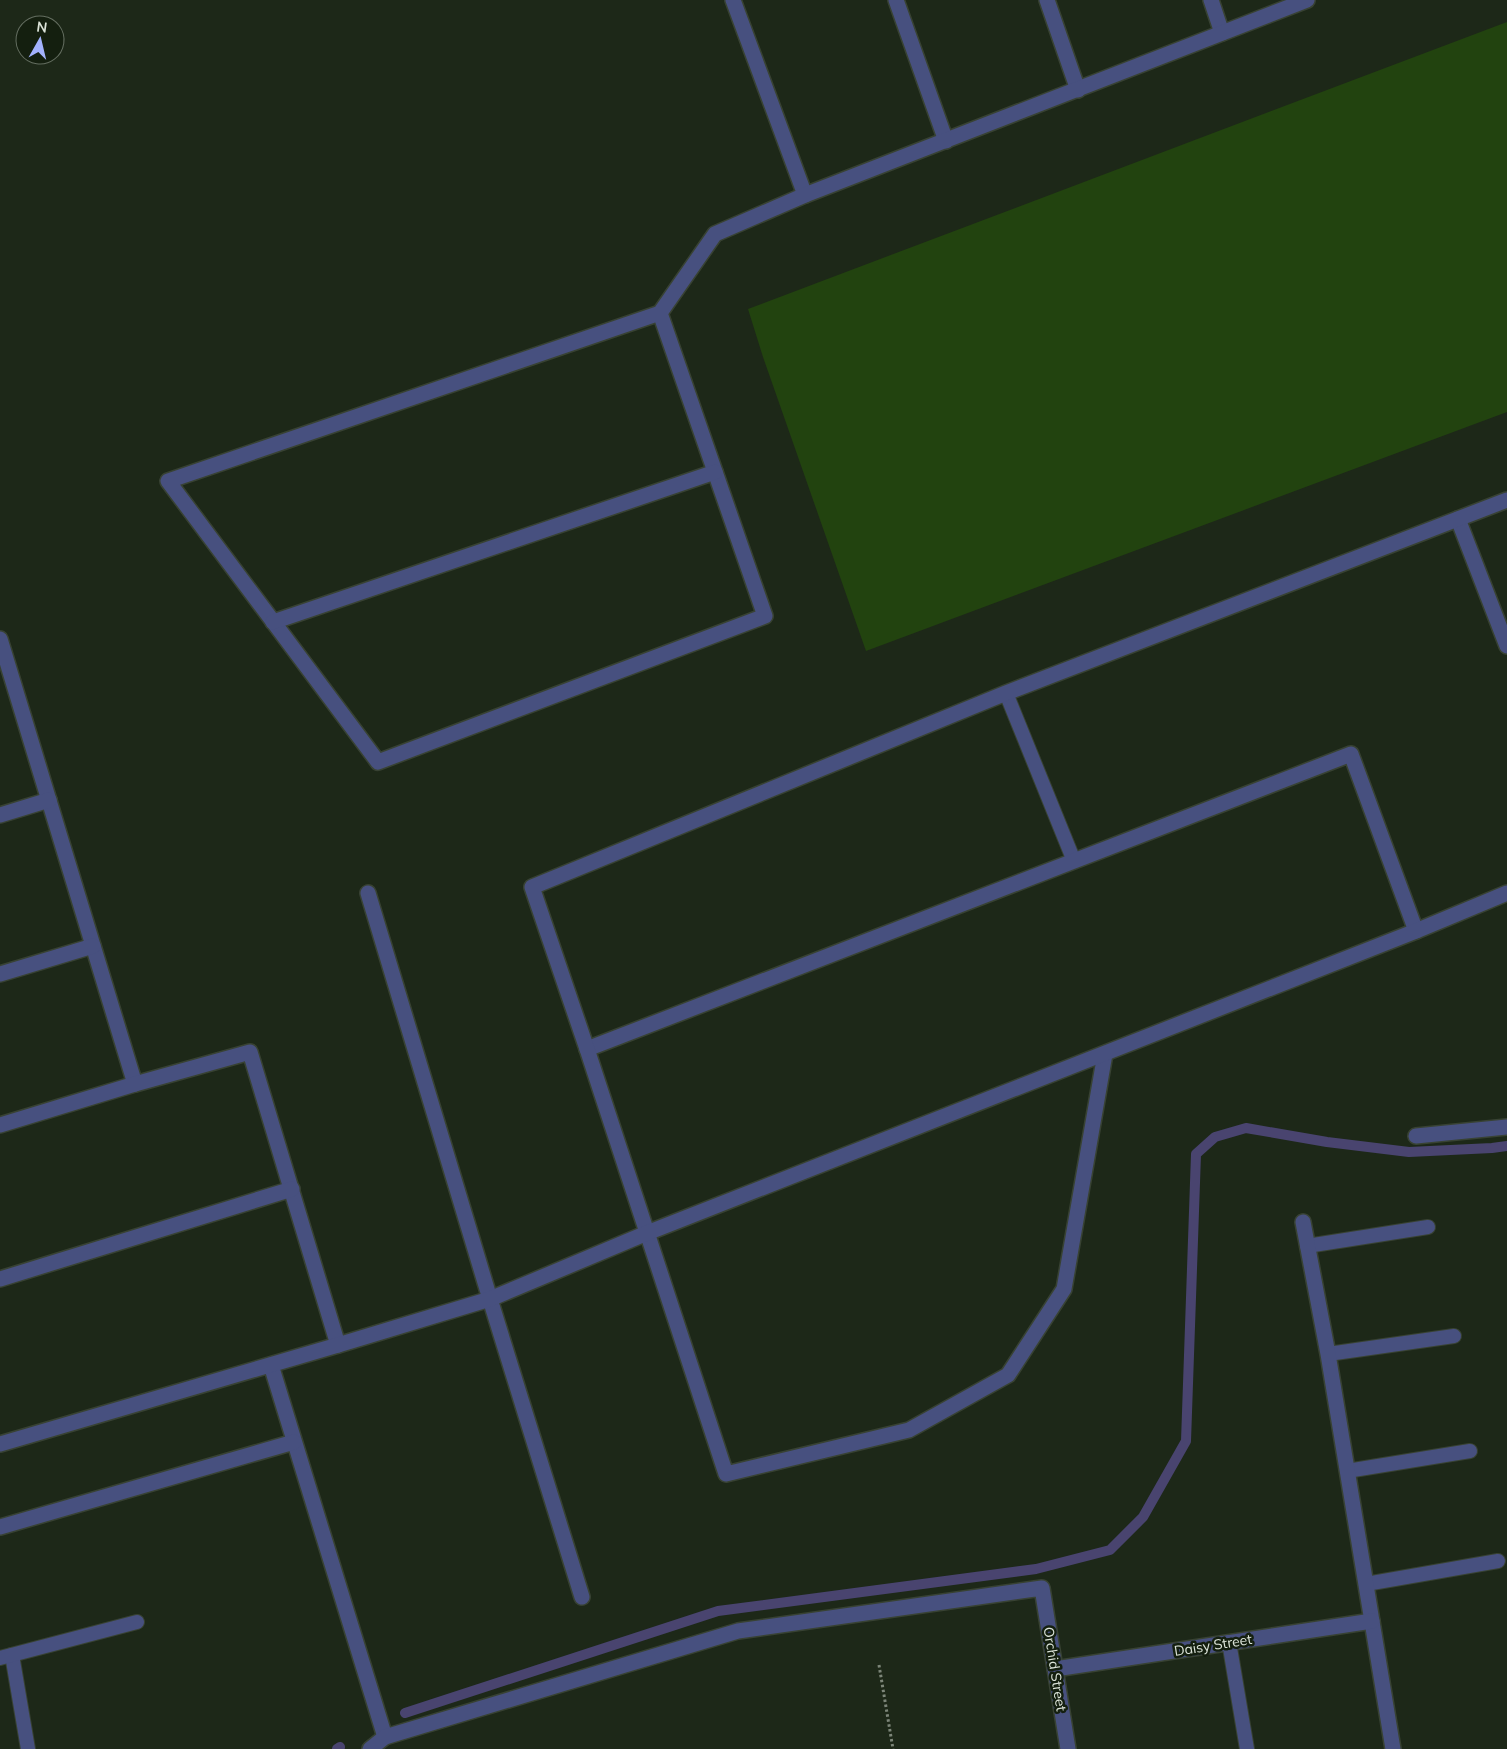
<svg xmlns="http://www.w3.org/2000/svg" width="1507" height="1749" viewBox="0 0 1507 1749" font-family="Mulish,sans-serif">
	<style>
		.green { fill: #22430f }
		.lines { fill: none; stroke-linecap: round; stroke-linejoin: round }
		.stream { stroke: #49446f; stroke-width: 10 }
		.lane-casing { stroke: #384233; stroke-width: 16 }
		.street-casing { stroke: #384233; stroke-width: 18 }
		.path { stroke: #7d8679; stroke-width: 3; stroke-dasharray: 2.5 2.5; stroke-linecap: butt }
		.lane { stroke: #47507f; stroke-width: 14 }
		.street { stroke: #47507f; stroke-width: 15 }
		.labels { text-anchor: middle; stroke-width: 5; stroke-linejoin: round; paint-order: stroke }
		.street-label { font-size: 14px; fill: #dce4d9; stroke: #141f0f }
	</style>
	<rect width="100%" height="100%" fill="#1d2818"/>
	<!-- green -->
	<polygon class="green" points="1507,22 1507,412 866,651 763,357 748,309"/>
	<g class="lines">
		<!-- stream -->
		<g class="stream">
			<polyline points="405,1713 718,1611 1036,1569 1110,1550 1143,1517 1186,1441 1196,1154 1215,1137 1246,1128 1327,1142 1409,1152 1492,1148 1507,1146"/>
			<polyline points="337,1749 340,1747"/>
		</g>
		<defs>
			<g id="lane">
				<polyline points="1006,693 1074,861"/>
				<polyline points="1307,1246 1428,1227"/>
				<polyline points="1328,1354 1454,1336"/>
				<polyline points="1347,1471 1470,1451"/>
				<polyline points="1366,1584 1498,1561"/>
				<polyline points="1229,1642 1247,1749"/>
				<polyline points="12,1655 28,1749"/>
				<polyline points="0,1658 137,1622"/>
			</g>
			<g id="street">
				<polyline points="733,0 805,195"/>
				<polyline points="896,0 946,141"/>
				<polyline points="1047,0 1078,90"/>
				<polyline points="1211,0 1222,33"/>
				<polyline points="660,313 765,616 378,762 168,481 660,313 715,234 805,195 1307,0"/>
				<polyline points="1458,519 1507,646"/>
				<polyline points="273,622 715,472"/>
				<polyline points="0,639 135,1084"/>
				<polyline points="0,815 49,800"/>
				<polyline points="368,893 490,1299 582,1597"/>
				<polyline points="0,974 93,946"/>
				<polyline points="587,1049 1351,754 1416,931"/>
				<polyline points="1105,1054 1064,1289 1008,1375 909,1430 726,1474 587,1049 532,887 1006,693 1507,500"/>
				<polyline points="0,1125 135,1084 250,1052 338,1345"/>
				<polyline points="1416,1136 1507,1127"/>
				<polyline points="1303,1222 1328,1354 1393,1749"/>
				<polyline points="0,1279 292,1189"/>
				<polyline points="271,1365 385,1737"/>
				<polyline points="0,1444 338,1345 490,1299 647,1233 1416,931 1507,893"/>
				<polyline points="0,1527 294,1442"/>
				<polyline points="1055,1669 1372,1621"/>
				<polyline points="370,1749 385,1737 738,1631 1042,1588 1068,1749"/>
			</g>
		</defs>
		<!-- lane casing -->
		<use href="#lane" class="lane-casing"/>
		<!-- street casing -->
		<use href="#street" class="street-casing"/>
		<!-- path -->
		<polyline class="path" points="879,1665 893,1749"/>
		<!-- lane -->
		<use href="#lane" class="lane"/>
		<!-- street -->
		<use href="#street" class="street"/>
	</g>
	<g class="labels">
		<!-- street labels -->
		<g class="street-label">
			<text transform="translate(1213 1645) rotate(-9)" y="5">Daisy Street</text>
			<text transform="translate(1055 1669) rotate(81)" y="5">Orchid Street</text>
		</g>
	</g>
	<!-- north arrow -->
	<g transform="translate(40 40) rotate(8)"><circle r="24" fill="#141f0f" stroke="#646e60"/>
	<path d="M0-4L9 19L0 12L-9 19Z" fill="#a3b2fd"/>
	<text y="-8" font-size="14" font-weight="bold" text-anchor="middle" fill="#dce4d9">N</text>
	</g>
</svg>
